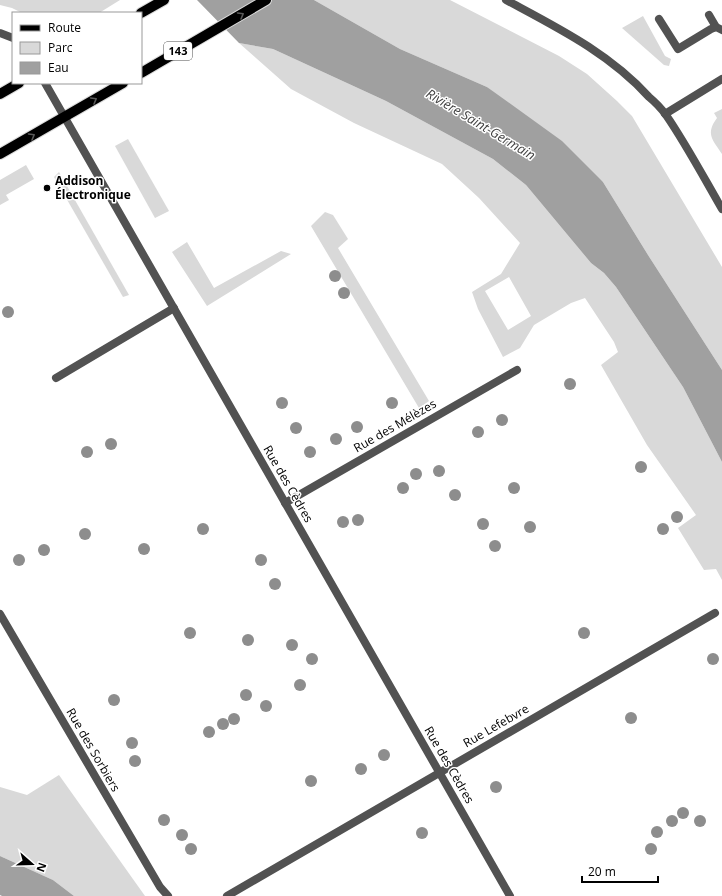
<svg xmlns="http://www.w3.org/2000/svg" width="722" height="896" viewBox="0 0 722 896" font-family="'Open Sans',sans-serif">
	<style>
		.green { fill: #d9d9d9; fill-rule: evenodd }
		.water { fill: #a0a0a0 }
		.lines { fill: none; stroke-linecap: round; stroke-linejoin: round }
		.primary-casing { stroke: #dbdbdb; stroke-width: 12 }
		.service { stroke: #525252; stroke-width: 8 }
		.minor { stroke: #525252; stroke-width: 8 }
		.tertiary { stroke: #525252; stroke-width: 8 }
		.primary { stroke: #000; stroke-width: 10 }
		.tree { fill: #8d8d8d }
		.oneway { stroke: #595959 }
		.poi-dot { fill: #000; stroke: #fff; stroke-width: 1.5 }
		.labels { text-anchor: middle; stroke-width: 3; stroke-linejoin: round; paint-order: stroke }
		.shield { fill: #fff; stroke: #4c4c4c; stroke-width: 1 }
		.shield-label { font-size: 11px; font-weight: bold; fill: #000 }
		.poi-label { font-size: 12px; font-weight: bold; fill: #000; stroke: #fff; text-anchor: start }
		.street-label { font-size: 12px; fill: #000; stroke: #fff }
		.water-label { font-size: 13px; font-style: italic; fill: #414141; stroke: #fff }
	</style>
	<rect width="100%" height="100%" fill="#fff"/>
	<!-- green -->
	<g class="green">
		<polygon points="0,0 120,0 99,13 22,13 12,8 0,5"/>
		<polygon points="314,0 450,0 559,56 587,74 617,101 632,116 722,267 722,370 648,255 603,182 487,87 400,49"/>
		<polygon points="643,16 665,56 671,59 669,66 664,65 622,28"/>
		<path d="M 239,43 L 273,49 L 386,101 L 493,159 L 526,185 L 591,263 L 604,273 L 616,287 L 683,387 L 722,462 L 722,580 L 716,569 L 704,570 L 678,528 L 696,515 L 647,445 L 601,365 L 618,352 L 614,342 L 585,298 L 571,303 L 534,325 L 520,348 L 503,357 L 478,309 L 472,292 L 501,274 L 520,243 L 479,198 L 442,164 L 354,123 L 291,89 ZM 509,277 L 531,316 L 508,330 L 485,291 Z"/>
		<path d="M 722,109 L 722,154 C 713,140 705,134 717,118 L 714,113 Z"/>
		<polygon points="128,139 169,211 155,218 115,146"/>
		<polygon points="26,165 34,179 6,195 9,200 0,205 0,180"/>
		<polygon points="59,172 129,295 123,297 54,177"/>
		<polygon points="325,212 333,215 348,239 338,248 429,401 419,408 311,226"/>
		<polygon points="187,242 214,288 281,251 291,254 207,306 172,252"/>
		<polygon points="59,775 145,896 74,896 53,880 0,856 0,787 27,795"/>
	</g>
	<!-- water -->
	<g class="water">
		<polygon points="197,0 314,0 400,49 487,87 562,141 603,182 648,255 722,370 722,462 683,387 616,287 604,273 591,263 526,185 493,159 386,101 273,49 239,43"/>
		<polygon points="0,856 53,880 74,896 2,896 0,895"/>
	</g>
	<g class="lines">
		<defs>
			<g id="primary">
				<polyline points="141,13 164,0"/>
				<polyline points="141,73 266,0"/>
				<polyline points="0,94 19,83"/>
				<polyline points="0,154 123,83"/>
			</g>
		</defs>
		<!-- primary casing -->
		<use href="#primary" class="primary-casing"/>
		<!-- service -->
		<g class="service">
			<polyline points="709,15 716,27"/>
			<polyline points="659,19 678,49 711,29 716,27 722,30"/>
			<polyline points="0,33 13,38"/>
			<polyline points="56,378 174,308"/>
		</g>
		<!-- minor -->
		<g class="minor">
			<polyline points="45,83 510,896"/>
			<polyline points="665,114 722,79"/>
			<polyline points="285,503 517,370"/>
			<polyline points="0,614 160,887 168,896"/>
			<polyline points="227,896 715,613"/>
		</g>
		<!-- tertiary -->
		<path class="tertiary" d="M 506,0 C 558,28 609,53 649,97 C 655,102 661,108 666,115 C 686,144 704,178 722,209"/>
		<!-- primary -->
		<use href="#primary" class="primary"/>
	</g>
	<!-- trees -->
	<g class="tree">
		<circle cx="335" cy="276" r="6"/>
		<circle cx="344" cy="293" r="6"/>
		<circle cx="8" cy="312" r="6"/>
		<circle cx="570" cy="384" r="6"/>
		<circle cx="282" cy="403" r="6"/>
		<circle cx="392" cy="403" r="6"/>
		<circle cx="502" cy="420" r="6"/>
		<circle cx="357" cy="427" r="6"/>
		<circle cx="296" cy="428" r="6"/>
		<circle cx="478" cy="432" r="6"/>
		<circle cx="336" cy="439" r="6"/>
		<circle cx="111" cy="444" r="6"/>
		<circle cx="87" cy="452" r="6"/>
		<circle cx="310" cy="452" r="6"/>
		<circle cx="641" cy="467" r="6"/>
		<circle cx="439" cy="471" r="6"/>
		<circle cx="416" cy="474" r="6"/>
		<circle cx="403" cy="488" r="6"/>
		<circle cx="514" cy="488" r="6"/>
		<circle cx="455" cy="495" r="6"/>
		<circle cx="677" cy="517" r="6"/>
		<circle cx="358" cy="520" r="6"/>
		<circle cx="343" cy="522" r="6"/>
		<circle cx="483" cy="524" r="6"/>
		<circle cx="530" cy="527" r="6"/>
		<circle cx="203" cy="529" r="6"/>
		<circle cx="663" cy="529" r="6"/>
		<circle cx="85" cy="534" r="6"/>
		<circle cx="495" cy="546" r="6"/>
		<circle cx="144" cy="549" r="6"/>
		<circle cx="44" cy="550" r="6"/>
		<circle cx="19" cy="560" r="6"/>
		<circle cx="261" cy="560" r="6"/>
		<circle cx="275" cy="584" r="6"/>
		<circle cx="190" cy="633" r="6"/>
		<circle cx="584" cy="633" r="6"/>
		<circle cx="248" cy="640" r="6"/>
		<circle cx="292" cy="645" r="6"/>
		<circle cx="312" cy="659" r="6"/>
		<circle cx="713" cy="659" r="6"/>
		<circle cx="300" cy="685" r="6"/>
		<circle cx="246" cy="695" r="6"/>
		<circle cx="114" cy="700" r="6"/>
		<circle cx="266" cy="706" r="6"/>
		<circle cx="631" cy="718" r="6"/>
		<circle cx="234" cy="719" r="6"/>
		<circle cx="223" cy="724" r="6"/>
		<circle cx="209" cy="732" r="6"/>
		<circle cx="132" cy="743" r="6"/>
		<circle cx="384" cy="755" r="6"/>
		<circle cx="135" cy="761" r="6"/>
		<circle cx="361" cy="769" r="6"/>
		<circle cx="311" cy="781" r="6"/>
		<circle cx="496" cy="787" r="6"/>
		<circle cx="683" cy="813" r="6"/>
		<circle cx="164" cy="820" r="6"/>
		<circle cx="672" cy="821" r="6"/>
		<circle cx="700" cy="821" r="6"/>
		<circle cx="657" cy="832" r="6"/>
		<circle cx="422" cy="833" r="6"/>
		<circle cx="182" cy="835" r="6"/>
		<circle cx="191" cy="849" r="6"/>
		<circle cx="651" cy="849" r="6"/>
	</g>
	<!-- one-way arrows -->
	<defs><path id="oneway-chevron" d="M-2-3.5L2.5 0L-2 3.5" fill="none" stroke-width="1.6" stroke-linecap="round" stroke-linejoin="round"/></defs>
	<g class="oneway">
		<use href="#oneway-chevron" transform="translate(241 15) rotate(-30)"/>
		<use href="#oneway-chevron" transform="translate(94 100) rotate(-30)"/>
		<use href="#oneway-chevron" transform="translate(32 136) rotate(-30)"/>
	</g>
	<!-- markers -->
	<circle class="poi-dot" cx="47" cy="188" r="4"/>
	<g class="labels">
		<!-- shield labels -->
		<rect class="shield" x="164" y="42" width="28" height="18" rx="3"/>
		<g class="shield-label">
			<text x="178" y="55">143</text>
		</g>
		<!-- poi labels -->
		<g class="poi-label">
			<text x="55" y="185">Addison<tspan x="55" dy="14">Électronique</tspan></text>
		</g>
		<!-- street labels -->
		<g class="street-label">
			<text transform="translate(395 426) rotate(-30)" y="4">Rue des Mélèzes</text>
			<text transform="translate(288 484) rotate(60)" y="4">Rue des Cèdres</text>
			<text transform="translate(496 726) rotate(-30)" y="4">Rue Lefebvre</text>
			<text transform="translate(93 750) rotate(60)" y="4">Rue des Sorbiers</text>
			<text transform="translate(449 765) rotate(60)" y="4">Rue des Cèdres</text>
		</g>
		<!-- water labels -->
		<g class="water-label">
			<text transform="translate(481 124) rotate(31)" y="5">Rivière Saint-Germain</text>
		</g>
	</g>
	<!-- legend -->
	<rect x="12" y="12" width="130" height="72" fill="#ffffff" stroke="#999999"/>
	<rect x="20" y="25" width="20" height="6" fill="#000000" stroke="#999999"/>
	<text x="48" y="32" font-size="12" fill="#000000">Route</text>
	<rect x="20" y="42" width="20" height="12" fill="#d9d9d9" stroke="#999999"/>
	<text x="48" y="52" font-size="12" fill="#000000">Parc</text>
	<rect x="20" y="62" width="20" height="12" fill="#a0a0a0" stroke="#999999"/>
	<text x="48" y="72" font-size="12" fill="#000000">Eau</text>
	<!-- north arrow -->
	<g transform="translate(32 864) rotate(110)" stroke="#ffffff" stroke-width="3" paint-order="stroke">
	<path d="M0-3L7 15L0 10L-7 15Z" fill="#000000"/>
	<text y="-6" font-size="11" font-weight="bold" text-anchor="middle" fill="#000000">N</text>
	</g>
	<!-- scale -->
	<path d="M582 876v6h76v-6" fill="none" stroke="#000000" stroke-width="2"/>
	<text x="588" y="876" font-size="12" fill="#000000" stroke="#ffffff" stroke-width="3" paint-order="stroke">20 m</text>
</svg>
